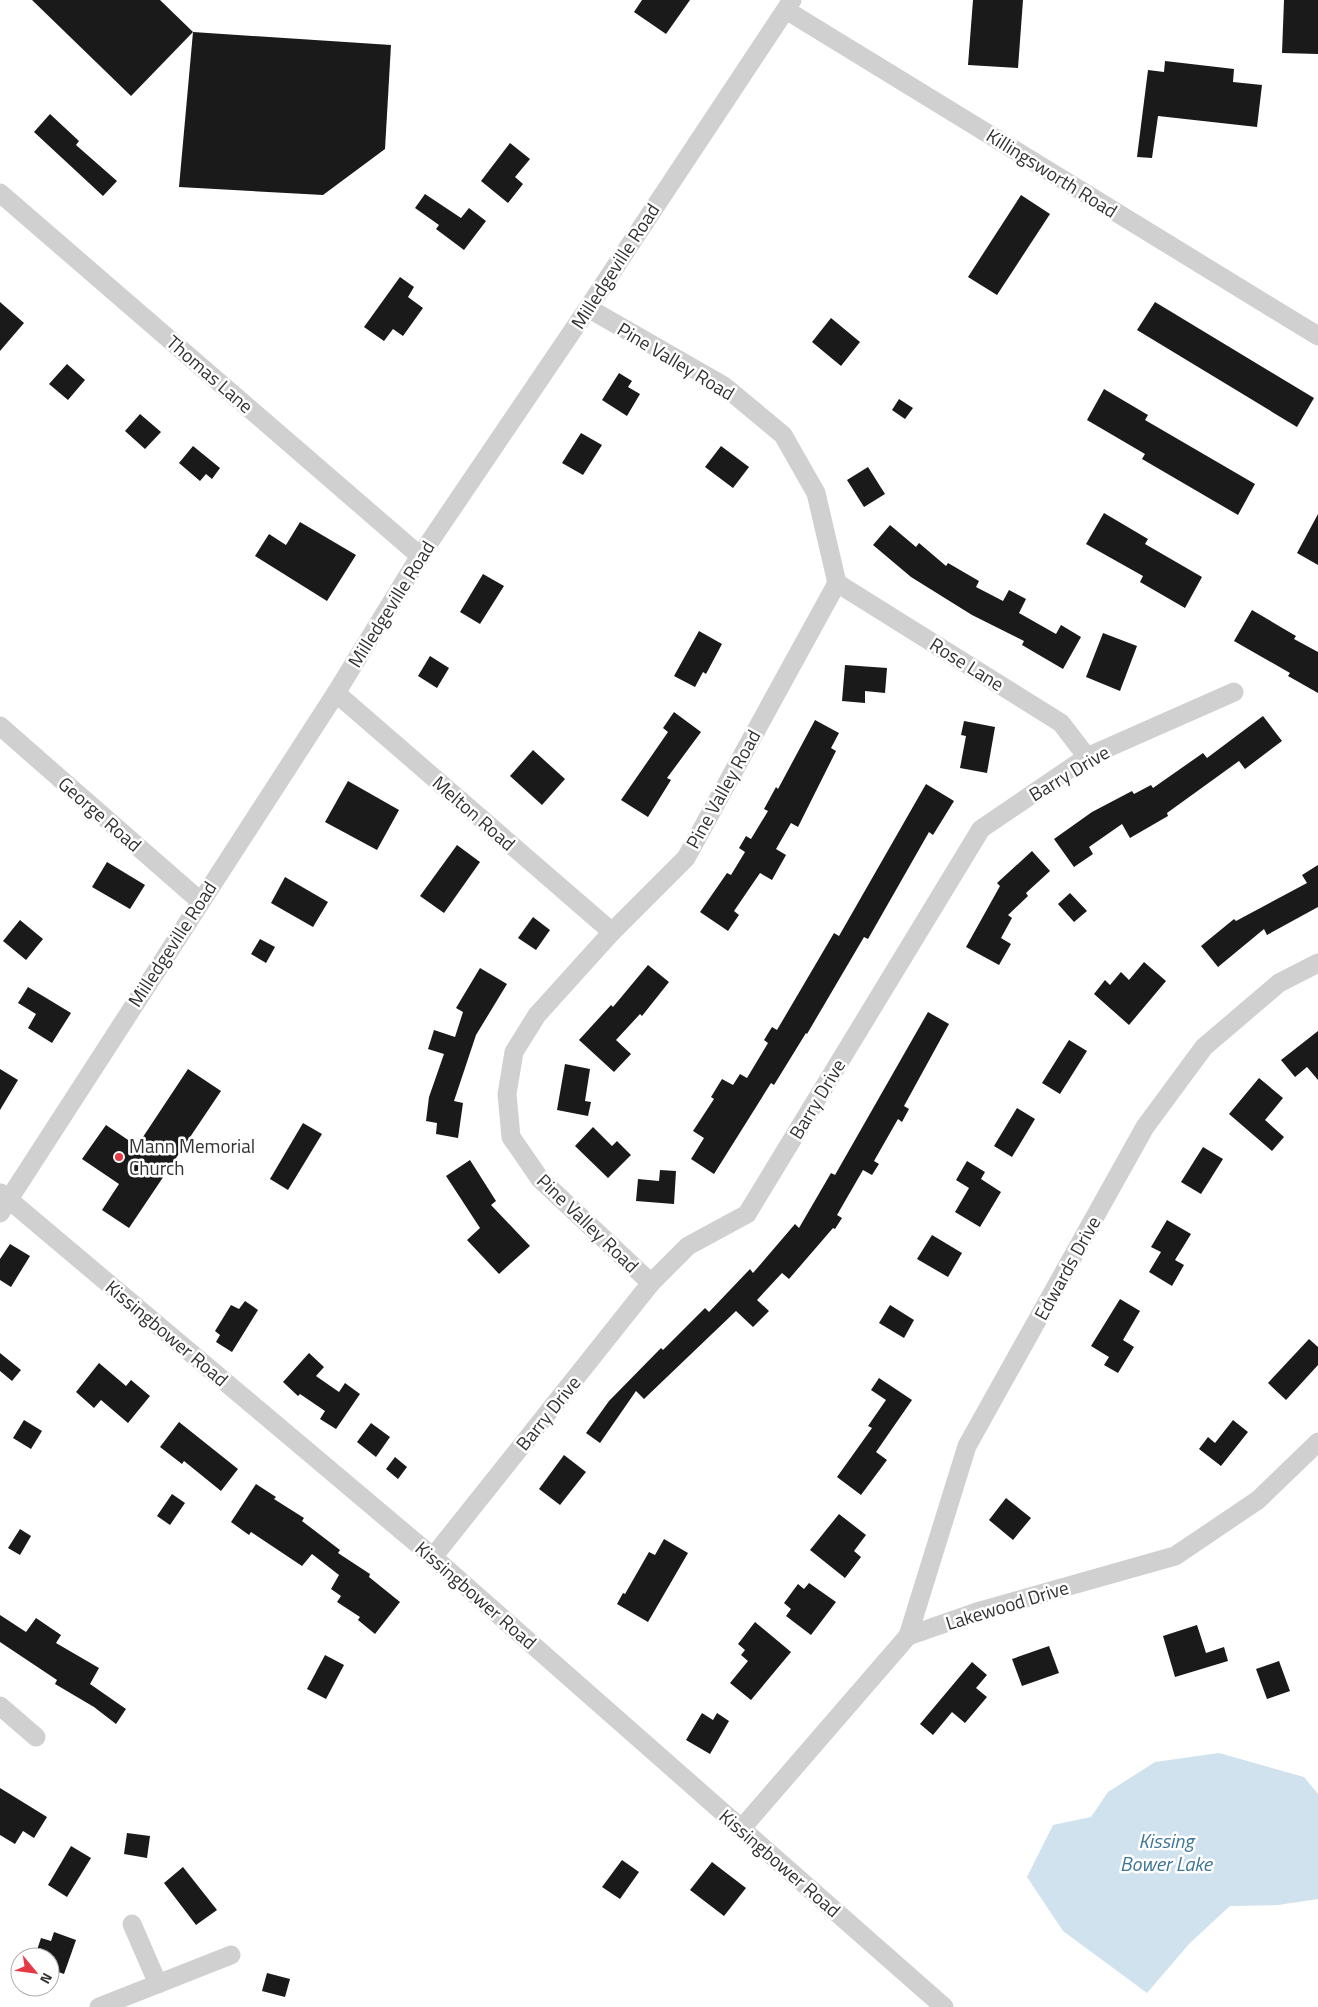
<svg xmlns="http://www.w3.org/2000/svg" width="1318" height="2007" viewBox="0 0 1318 2007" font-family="'Titillium Web',sans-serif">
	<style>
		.water { fill: #cfe2ee }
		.building { fill: #1a1a1a }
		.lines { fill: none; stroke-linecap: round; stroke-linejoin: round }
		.minor { stroke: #d0d0d0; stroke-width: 19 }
		.poi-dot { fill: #e63946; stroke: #fff; stroke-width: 2 }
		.labels { text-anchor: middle; stroke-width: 5; stroke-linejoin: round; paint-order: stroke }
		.street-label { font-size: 19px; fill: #333; stroke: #fff }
		.poi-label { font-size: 19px; fill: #333; stroke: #fff; text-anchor: start }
		.water-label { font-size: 20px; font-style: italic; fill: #3f7597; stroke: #fff }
	</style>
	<rect width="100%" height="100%" fill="#fff"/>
	<!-- water -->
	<polygon class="water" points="1219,1753 1304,1777 1318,1794 1318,1899 1278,1905 1230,1906 1189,1944 1147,1993 1063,1931 1027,1877 1053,1825 1091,1817 1108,1792 1155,1762"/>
	<!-- building -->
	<g class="building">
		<polygon points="32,0 160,0 193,32 131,96"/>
		<polygon points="642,0 690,0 666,34 634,12"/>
		<polygon points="973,0 1023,0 1018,68 968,65"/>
		<polygon points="1284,0 1318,0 1318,54 1282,53"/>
		<polygon points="193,32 391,45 385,149 323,195 179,187"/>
		<polygon points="1165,61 1234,69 1233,82 1262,85 1257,127 1158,116 1152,158 1137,157 1148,70 1164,72"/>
		<polygon points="50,114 79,141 76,145 117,181 103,196 34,132"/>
		<polygon points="510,143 530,159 515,177 523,184 508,203 481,181"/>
		<polygon points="425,194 461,218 469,208 486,221 464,250 436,229 439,225 415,208"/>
		<polygon points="1021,195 1050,214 997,295 968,277"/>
		<polygon points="400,277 414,287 408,297 423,308 403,336 393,329 384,341 364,327"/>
		<polygon points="0,302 24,323 0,351"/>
		<polygon points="1155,302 1314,398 1297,427 1137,330"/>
		<polygon points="831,318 860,342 841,366 812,342"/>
		<polygon points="67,364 85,380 68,400 49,384"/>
		<polygon points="619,373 632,381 628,387 640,394 627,416 602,400"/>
		<polygon points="1104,389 1148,415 1145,420 1255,484 1238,515 1142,459 1145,454 1087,420"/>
		<polygon points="899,399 913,408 905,419 892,410"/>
		<polygon points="140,414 161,432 145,449 125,431"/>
		<polygon points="581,433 602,445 583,475 562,463"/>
		<polygon points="193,446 220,468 212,479 206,474 200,481 179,463"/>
		<polygon points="721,446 749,467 733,488 705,467"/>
		<polygon points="868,467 885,494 864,507 847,480"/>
		<polygon points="1104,513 1148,539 1145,544 1202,577 1185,608 1140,582 1143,576 1086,544"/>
		<polygon points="1318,514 1318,565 1297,553"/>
		<polygon points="300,522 356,555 327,601 255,556 269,534 286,545"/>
		<polygon points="890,525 916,547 919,543 946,566 948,563 979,581 976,587 1003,601 1009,590 1026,599 1019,613 1056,634 1061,625 1081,637 1063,669 1022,645 1024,641 972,615 911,577 873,545"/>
		<polygon points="483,574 504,586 480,624 460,612"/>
		<polygon points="1252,610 1296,636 1294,639 1318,652 1318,693 1288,676 1290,673 1234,641"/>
		<polygon points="699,631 722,644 706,674 703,672 695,687 674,676"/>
		<polygon points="1103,633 1137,646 1120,691 1086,677"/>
		<polygon points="430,656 449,668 437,688 418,676"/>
		<polygon points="845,665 887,668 885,693 865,691 865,703 842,701"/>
		<polygon points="674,712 701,732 667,778 671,780 648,817 621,800 668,732 663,728"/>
		<polygon points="1263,716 1282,741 1245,769 1239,761 1167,813 1168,816 1130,838 1122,824 1089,847 1093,854 1074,867 1054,839 1092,812 1132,791 1134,794 1151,785 1153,788 1203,753 1207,758"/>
		<polygon points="815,720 839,733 831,748 836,751 798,827 791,823 776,849 786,855 772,880 760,873 734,911 739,915 728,931 700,912 727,873 731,875 745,852 739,848 746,836 751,839 768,811 764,809 776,787 778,789"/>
		<polygon points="964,721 995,727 987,773 960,768 966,736 961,735"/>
		<polygon points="533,750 565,779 542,805 510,776"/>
		<polygon points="348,781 399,810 377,850 325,822"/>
		<polygon points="926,784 954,801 933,835 929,832 868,939 864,937 807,1034 806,1033 774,1085 771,1083 714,1174 691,1159 704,1138 693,1131 714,1099 711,1097 722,1079 733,1085 740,1074 747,1078 768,1043 764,1040 772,1027 777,1030 834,933 839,936"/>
		<polygon points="457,845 480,862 444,913 420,896"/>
		<polygon points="1032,851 1050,871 1026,893 1028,896 1008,915 1012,918 1001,938 1011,944 999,965 966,947 1000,886 997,883"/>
		<polygon points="107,862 145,885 130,909 92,887"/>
		<polygon points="1318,865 1318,907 1267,935 1264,929 1218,967 1201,946 1234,919 1236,921 1307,883 1302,875"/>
		<polygon points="285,877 328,902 313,927 271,903"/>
		<polygon points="1070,893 1087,911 1074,922 1058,904"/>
		<polygon points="533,917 550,930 536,950 518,938"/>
		<polygon points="20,920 43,939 26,960 3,941"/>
		<polygon points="260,939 275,947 266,963 251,954"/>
		<polygon points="1144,962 1166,981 1129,1025 1094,994 1105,980 1110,985 1121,972 1129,980"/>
		<polygon points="648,965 669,982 642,1016 640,1014 616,1040 631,1054 614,1072 579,1040 611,1005 613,1007"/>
		<polygon points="480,968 507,984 476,1035 454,1101 463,1103 458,1138 436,1134 437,1123 426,1121 429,1097 444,1054 428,1049 434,1030 455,1037 463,1012 456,1008"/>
		<polygon points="28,987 71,1013 52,1043 28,1028 36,1014 18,1003"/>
		<polygon points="928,1012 949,1024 904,1106 909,1109 902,1122 898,1119 874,1161 879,1164 872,1175 863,1170 837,1215 842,1218 835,1229 833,1228 789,1279 782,1273 757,1300 769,1311 753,1327 736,1311 644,1399 636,1391 600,1443 586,1433 609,1401 661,1348 663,1350 705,1308 709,1312 750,1269 753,1273 795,1224 799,1228 831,1173 835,1175"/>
		<polygon points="1318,1031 1318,1080 1307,1067 1295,1077 1281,1060"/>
		<polygon points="1069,1040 1087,1051 1060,1094 1042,1083"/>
		<polygon points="565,1064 590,1069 585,1101 591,1102 588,1116 557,1110"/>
		<polygon points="0,1069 18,1080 0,1110"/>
		<polygon points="188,1069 221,1091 129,1228 102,1210 119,1184 82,1159 106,1125 137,1146"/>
		<polygon points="1259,1078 1283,1098 1265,1120 1284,1137 1272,1151 1229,1114"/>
		<polygon points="1017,1108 1035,1119 1012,1157 994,1146"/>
		<polygon points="303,1123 322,1134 288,1190 270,1179"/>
		<polygon points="593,1127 612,1146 617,1141 631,1155 608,1178 575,1146"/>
		<polygon points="1203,1147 1223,1159 1201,1194 1181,1182"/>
		<polygon points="470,1160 496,1201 491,1205 530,1246 499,1274 467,1240 480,1228 446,1176"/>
		<polygon points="967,1161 985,1172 981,1179 1001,1192 980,1227 955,1212 969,1188 956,1180"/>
		<polygon points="660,1170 676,1171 674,1204 636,1201 638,1179 659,1181"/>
		<polygon points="1167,1220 1191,1234 1175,1260 1184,1265 1172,1286 1149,1272 1161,1252 1151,1247"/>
		<polygon points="932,1235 962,1253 948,1277 917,1259"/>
		<polygon points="10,1244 30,1256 11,1287 0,1280 0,1259"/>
		<polygon points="1120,1299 1140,1311 1123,1340 1134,1347 1118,1373 1104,1365 1109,1357 1091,1346"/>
		<polygon points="245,1301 258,1310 232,1352 216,1342 220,1335 215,1331 231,1305 239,1309"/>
		<polygon points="890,1305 914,1320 904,1338 879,1323"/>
		<polygon points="1309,1339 1318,1347 1318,1365 1286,1400 1268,1383"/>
		<polygon points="0,1353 21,1370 12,1381 0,1371"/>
		<polygon points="309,1353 324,1367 316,1376 339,1392 345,1383 360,1394 336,1429 320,1419 325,1411 300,1394 298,1396 283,1382"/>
		<polygon points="99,1363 126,1386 131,1380 150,1396 128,1423 101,1400 94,1408 76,1392"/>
		<polygon points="879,1378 912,1400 876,1452 887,1460 861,1495 837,1477 872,1428 868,1426 886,1400 871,1390"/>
		<polygon points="24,1420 42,1431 31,1449 13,1438"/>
		<polygon points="1233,1420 1248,1432 1221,1466 1199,1449 1208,1437 1215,1443"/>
		<polygon points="179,1422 238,1469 221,1491 184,1461 182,1464 160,1447"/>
		<polygon points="371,1423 390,1437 376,1457 357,1442"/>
		<polygon points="564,1455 586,1472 560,1505 539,1489"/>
		<polygon points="395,1457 407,1467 398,1479 386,1469"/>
		<polygon points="256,1484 276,1497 274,1499 304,1518 302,1521 340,1550 338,1553 370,1574 369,1577 400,1602 375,1634 358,1620 360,1617 337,1602 341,1596 331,1589 339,1575 312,1554 302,1566 251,1532 249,1535 231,1522"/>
		<polygon points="172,1494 185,1503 170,1525 157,1516"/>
		<polygon points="1006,1498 1031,1518 1013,1540 989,1520"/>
		<polygon points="839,1514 866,1535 854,1551 861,1557 845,1578 810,1550"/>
		<polygon points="20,1529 31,1536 20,1555 8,1548"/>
		<polygon points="664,1539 688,1553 648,1622 617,1604 623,1593 625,1594 649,1552 655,1555"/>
		<polygon points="809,1583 836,1602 811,1635 786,1616 791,1609 784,1603 798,1584 804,1589"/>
		<polygon points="0,1615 26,1632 36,1618 61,1635 56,1643 99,1668 90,1684 126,1709 116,1724 94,1707 55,1684 57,1680 0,1642"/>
		<polygon points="755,1622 791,1652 751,1700 730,1683 748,1661 741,1655 745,1650 738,1644"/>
		<polygon points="1197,1625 1206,1653 1224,1647 1228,1661 1175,1677 1163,1636"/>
		<polygon points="1049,1646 1059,1673 1022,1686 1012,1659"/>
		<polygon points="325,1655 344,1665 326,1699 307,1689"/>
		<polygon points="1279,1661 1290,1691 1267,1699 1256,1669"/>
		<polygon points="972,1662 987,1675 976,1688 987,1697 965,1723 952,1712 933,1735 920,1724"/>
		<polygon points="702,1713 713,1720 717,1713 729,1721 710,1754 686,1740"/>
		<polygon points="0,1788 47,1817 34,1838 23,1831 15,1844 0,1835"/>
		<polygon points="127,1833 150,1836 147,1858 124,1854"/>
		<polygon points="71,1846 91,1858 67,1897 48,1885"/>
		<polygon points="622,1860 639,1872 620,1899 602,1887"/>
		<polygon points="712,1862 746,1888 724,1916 690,1890"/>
		<polygon points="183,1867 217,1910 196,1925 164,1883"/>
		<polygon points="54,1932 76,1940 64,1974 50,1969 50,1957 42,1957 44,1953 37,1950 41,1938 51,1941"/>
		<polygon points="267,1973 290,1979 285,1997 262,1991"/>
	</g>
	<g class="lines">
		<!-- minor -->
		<g class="minor">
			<polyline points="786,10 1318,336"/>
			<polyline points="0,193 420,556"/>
			<polyline points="588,308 724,386 783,435 816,493 837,583 686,858 612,932 537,1015 514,1052 507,1094 511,1137 540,1179 651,1283"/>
			<polyline points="837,583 1061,723 1087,757"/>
			<polyline points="336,693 612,932"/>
			<polyline points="0,726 200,901"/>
			<polyline points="1,1193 433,1557 944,2007"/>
			<polyline points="0,1213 336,693 420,556 588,308 792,0"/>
			<polyline points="433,1557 651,1283 688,1246 747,1214 981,829 1087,757 1234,692"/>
			<polyline points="908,1636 967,1446 1145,1127 1204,1047 1279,983 1318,963"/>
			<polyline points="0,1706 36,1737"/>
			<polyline points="741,1829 908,1636 977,1612 1175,1556 1258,1500 1318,1442"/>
			<polyline points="132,1924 158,1984"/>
			<polyline points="99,2007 231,1955"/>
		</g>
	</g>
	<!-- markers -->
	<circle class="poi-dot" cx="119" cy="1157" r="5"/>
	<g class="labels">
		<!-- street labels -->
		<g class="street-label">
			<text transform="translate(1052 173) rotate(32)" y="7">Killingsworth Road</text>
			<text transform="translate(615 266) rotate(-57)" y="7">Milledgeville Road</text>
			<text transform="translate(676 361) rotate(31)" y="7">Pine Valley Road</text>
			<text transform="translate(210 374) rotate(41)" y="7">Thomas Lane</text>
			<text transform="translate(391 604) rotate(-58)" y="7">Milledgeville Road</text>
			<text transform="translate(967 664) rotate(32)" y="7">Rose Lane</text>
			<text transform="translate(1069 773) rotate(-31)" y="7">Barry Drive</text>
			<text transform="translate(723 789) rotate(-61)" y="7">Pine Valley Road</text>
			<text transform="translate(474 813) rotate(41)" y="7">Melton Road</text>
			<text transform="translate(100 814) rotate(41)" y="7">George Road</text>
			<text transform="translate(172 944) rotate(-57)" y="7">Milledgeville Road</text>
			<text transform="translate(817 1099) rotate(-59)" y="7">Barry Drive</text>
			<text transform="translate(588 1223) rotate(44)" y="7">Pine Valley Road</text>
			<text transform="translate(1067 1268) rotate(-61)" y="7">Edwards Drive</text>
			<text transform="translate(167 1333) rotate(40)" y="7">Kissingbower Road</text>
			<text transform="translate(548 1413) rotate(-51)" y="7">Barry Drive</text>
			<text transform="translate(476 1595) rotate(41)" y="7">Kissingbower Road</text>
			<text transform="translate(1007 1605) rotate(-17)" y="7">Lakewood Drive</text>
			<text transform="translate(780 1863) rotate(41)" y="7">Kissingbower Road</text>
		</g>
		<!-- poi labels -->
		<g class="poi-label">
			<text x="129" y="1153">Mann Memorial<tspan x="129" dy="22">Church</tspan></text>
		</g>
		<!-- water labels -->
		<g class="water-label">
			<text x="1166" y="1848">Kissing<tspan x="1166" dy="23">Bower Lake</tspan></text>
		</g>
	</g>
	<!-- north arrow -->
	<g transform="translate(35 1972) rotate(119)"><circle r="24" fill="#ffffff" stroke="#adadad"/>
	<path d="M0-4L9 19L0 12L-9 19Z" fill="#e63946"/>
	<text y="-8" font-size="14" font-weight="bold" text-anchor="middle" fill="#333333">N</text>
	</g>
</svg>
